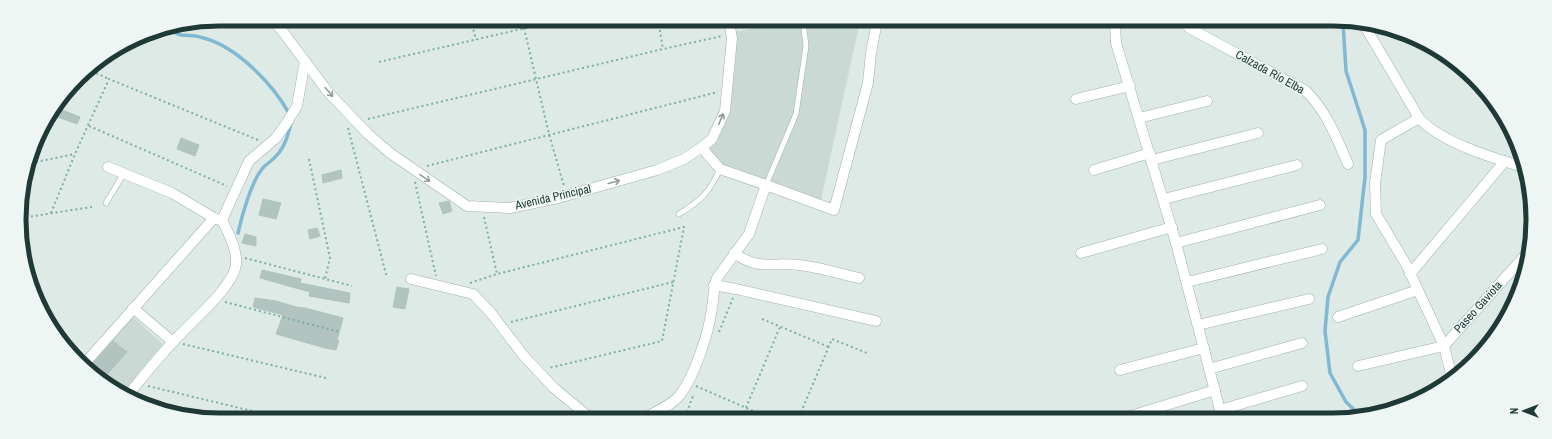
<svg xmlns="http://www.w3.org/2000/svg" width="1552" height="439" viewBox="0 0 1552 439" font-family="'Archivo Narrow',sans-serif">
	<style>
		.built { fill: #cbd9d5 }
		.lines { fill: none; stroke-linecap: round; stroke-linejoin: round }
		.stream { stroke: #81b8d2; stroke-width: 3.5 }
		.building { fill: #b2c4bf; stroke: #afc3be }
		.service-casing { stroke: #a0b1ae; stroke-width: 6 }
		.minor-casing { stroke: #a0b1ae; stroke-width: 11 }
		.path { stroke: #7cafa7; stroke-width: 2; stroke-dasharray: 2 3; stroke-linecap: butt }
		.service { stroke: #fff; stroke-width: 5 }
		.minor { stroke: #fff; stroke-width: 10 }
		.oneway { stroke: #8e9c9a }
		.labels { text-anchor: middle; stroke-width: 3; stroke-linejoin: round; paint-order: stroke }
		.street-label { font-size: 12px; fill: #1e3936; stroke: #edf6f3 }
		.rim { fill: none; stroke: #1e3936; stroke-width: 5 }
	</style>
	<rect width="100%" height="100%" fill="#ddeae6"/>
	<!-- built -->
	<g class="built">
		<polygon points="760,21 860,21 821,200 723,167 708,149 717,142 728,113 735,65 735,32 760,27"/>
		<polygon points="132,316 163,344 121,394 88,366"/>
	</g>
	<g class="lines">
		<!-- stream -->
		<g class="stream">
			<polyline points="1343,23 1346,71 1365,130 1365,177 1358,240 1340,262 1328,297 1325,331 1330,373 1346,402 1362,417"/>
			<path d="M 167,29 C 172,31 177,34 181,35 C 187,36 194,35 200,37 C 236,45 273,84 290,115"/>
			<path d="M 238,233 C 242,215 251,183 262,169 C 266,164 272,161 276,156 C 285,147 288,135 291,123"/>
		</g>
	</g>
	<!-- building -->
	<g class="building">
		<polygon points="501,20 547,20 548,23 524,29 501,23"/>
		<polygon points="57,108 80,117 77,124 52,115"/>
		<polygon points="181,138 199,145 195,156 177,149"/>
		<polygon points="341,170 342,178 323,183 322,175"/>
		<polygon points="263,199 281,203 276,219 259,215"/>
		<polygon points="449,201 452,211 443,214 439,203"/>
		<polygon points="317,228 320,236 310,239 308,230"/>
		<polygon points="245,234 256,237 256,246 242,243"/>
		<polygon points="262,270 301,279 300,283 350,293 349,303 309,296 310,292 260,278"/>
		<polygon points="397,287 409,289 405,309 393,307"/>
		<polygon points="255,298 276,301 296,307 305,308 343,318 337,340 339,340 336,350 325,348 276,334 283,315 253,307"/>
		<polygon points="113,341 127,352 103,379 90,367"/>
	</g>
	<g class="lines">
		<defs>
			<g id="service">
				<polyline points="766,185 796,114 806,46 803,21"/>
				<polyline points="106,203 124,173"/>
				<path d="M 679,214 C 703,199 708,194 720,169"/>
			</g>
			<g id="minor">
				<polyline points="266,19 277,25 283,32 328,92 368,134 390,153 467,206 510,208 558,198 657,170 684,159 702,147 712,139 725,111 732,38 729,21"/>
				<polyline points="1115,22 1116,43 1176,243 1222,418"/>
				<path d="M 1182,22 L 1191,29 L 1306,91 C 1327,112 1336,137 1348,164"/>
				<polyline points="1363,23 1419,118"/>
				<polyline points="1076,99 1130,86"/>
				<polyline points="1139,118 1207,101"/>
				<polyline points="1152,160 1258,133"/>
				<polyline points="108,167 172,193 214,218 220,220"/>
				<polyline points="1094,170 1150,153"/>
				<polyline points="766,185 834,210 868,83 871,53 877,21"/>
				<polyline points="1164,199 1297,165"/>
				<polyline points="1176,243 1320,205"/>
				<path d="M 734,253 C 759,271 773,262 799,265 C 819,267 840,274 859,278"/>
				<polyline points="1081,253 1172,227"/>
				<polyline points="1410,274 1505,161"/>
				<polyline points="411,279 473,294 491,313 523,355 554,388 589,417"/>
				<polyline points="1187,282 1322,249"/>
				<polyline points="714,285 736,289 876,321"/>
				<polyline points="133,308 173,342"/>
				<polyline points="1338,317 1418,290"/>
				<polyline points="1198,325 1309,299"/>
				<polyline points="1444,346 1529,251"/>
				<polyline points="85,363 214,218"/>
				<polyline points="1358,366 1444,346"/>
				<polyline points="1209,369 1302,343"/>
				<polyline points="1120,370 1204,348"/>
				<path d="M 1452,378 L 1444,346 L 1418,290 L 1407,266 L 1376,214 L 1375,183 L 1381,140 L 1419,118 C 1440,142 1493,158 1523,167"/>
				<path d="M 127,396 C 142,378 157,359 173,342 C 189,324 234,287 236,264 C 237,249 229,234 222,220 L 249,161 L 276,138 L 286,124 L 297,106 L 305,61"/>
				<polyline points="1220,410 1302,386"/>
				<path d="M 646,417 C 657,411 672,405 680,395 C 695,375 709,332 712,308 C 714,298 713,288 717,278 L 749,234 L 766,185 L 720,169 L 707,154 L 702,147"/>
				<polyline points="1124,418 1215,390"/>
			</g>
		</defs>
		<!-- service casing -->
		<use href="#service" class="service-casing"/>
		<!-- minor casing -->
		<use href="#minor" class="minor-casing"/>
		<!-- path -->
		<g class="path">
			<polyline points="471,20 476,40"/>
			<polyline points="658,20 663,49"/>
			<polyline points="524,28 549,134 564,186"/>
			<polyline points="379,62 560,20"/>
			<polyline points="87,69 109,79"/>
			<polyline points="368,119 663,49 722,36"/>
			<polyline points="89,126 227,186"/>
			<polyline points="348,128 387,278"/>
			<polyline points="309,159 330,258 325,279"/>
			<polyline points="31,163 75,154"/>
			<polyline points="427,166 718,92"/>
			<polyline points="415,182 436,276"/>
			<polyline points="51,213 75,154 109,79 258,140"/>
			<polyline points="484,217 497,274"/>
			<polyline points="21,218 92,207"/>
			<polyline points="245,258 352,286"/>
			<polyline points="470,283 497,274 684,227 662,341 549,368"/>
			<polyline points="225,302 340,332"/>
			<polyline points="762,319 829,347"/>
			<polyline points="511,322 673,282"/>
			<polyline points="719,332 733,298"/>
			<polyline points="183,344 326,378"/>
			<polyline points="148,386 273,416"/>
			<polyline points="696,386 767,417"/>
			<polyline points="685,417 693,396"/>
			<polyline points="742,417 780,327"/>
			<polyline points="799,417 832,339 867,353"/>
		</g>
		<!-- service -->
		<use href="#service" class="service"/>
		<!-- minor -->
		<use href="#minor" class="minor"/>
	</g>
	<!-- one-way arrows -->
	<defs><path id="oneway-shaft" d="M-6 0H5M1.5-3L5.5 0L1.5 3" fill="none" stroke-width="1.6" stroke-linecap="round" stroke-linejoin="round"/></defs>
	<g class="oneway">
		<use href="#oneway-shaft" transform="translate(329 92) rotate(50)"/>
		<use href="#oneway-shaft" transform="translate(721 119) rotate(-67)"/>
		<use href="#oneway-shaft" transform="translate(425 178) rotate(34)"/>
		<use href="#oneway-shaft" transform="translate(614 182) rotate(-15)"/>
	</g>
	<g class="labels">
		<!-- street labels -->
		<g class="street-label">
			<text transform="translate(1270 72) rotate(29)" y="4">Calzada Río Elba</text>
			<text transform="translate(553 197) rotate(-13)" y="4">Avenida Principal</text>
			<text transform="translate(1478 307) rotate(-48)" y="4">Paseo Gaviota</text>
		</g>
	</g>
	<!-- crop -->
	<path d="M0 0H1552V439H0ZM219 26H1333A193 193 0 0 1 1526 219V220A193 193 0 0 1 1333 413H219A193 193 0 0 1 26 220V219A193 193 0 0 1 219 26Z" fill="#edf6f3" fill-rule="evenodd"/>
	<path class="rim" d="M219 26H1333A193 193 0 0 1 1526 219V220A193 193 0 0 1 1333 413H219A193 193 0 0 1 26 220V219A193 193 0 0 1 219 26Z"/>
	<!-- north arrow -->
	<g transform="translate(1524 411) rotate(270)" stroke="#edf6f3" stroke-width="3" paint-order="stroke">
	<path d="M0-3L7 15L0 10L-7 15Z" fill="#1e3936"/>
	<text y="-6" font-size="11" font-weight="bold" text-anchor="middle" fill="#1e3936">N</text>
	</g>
</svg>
